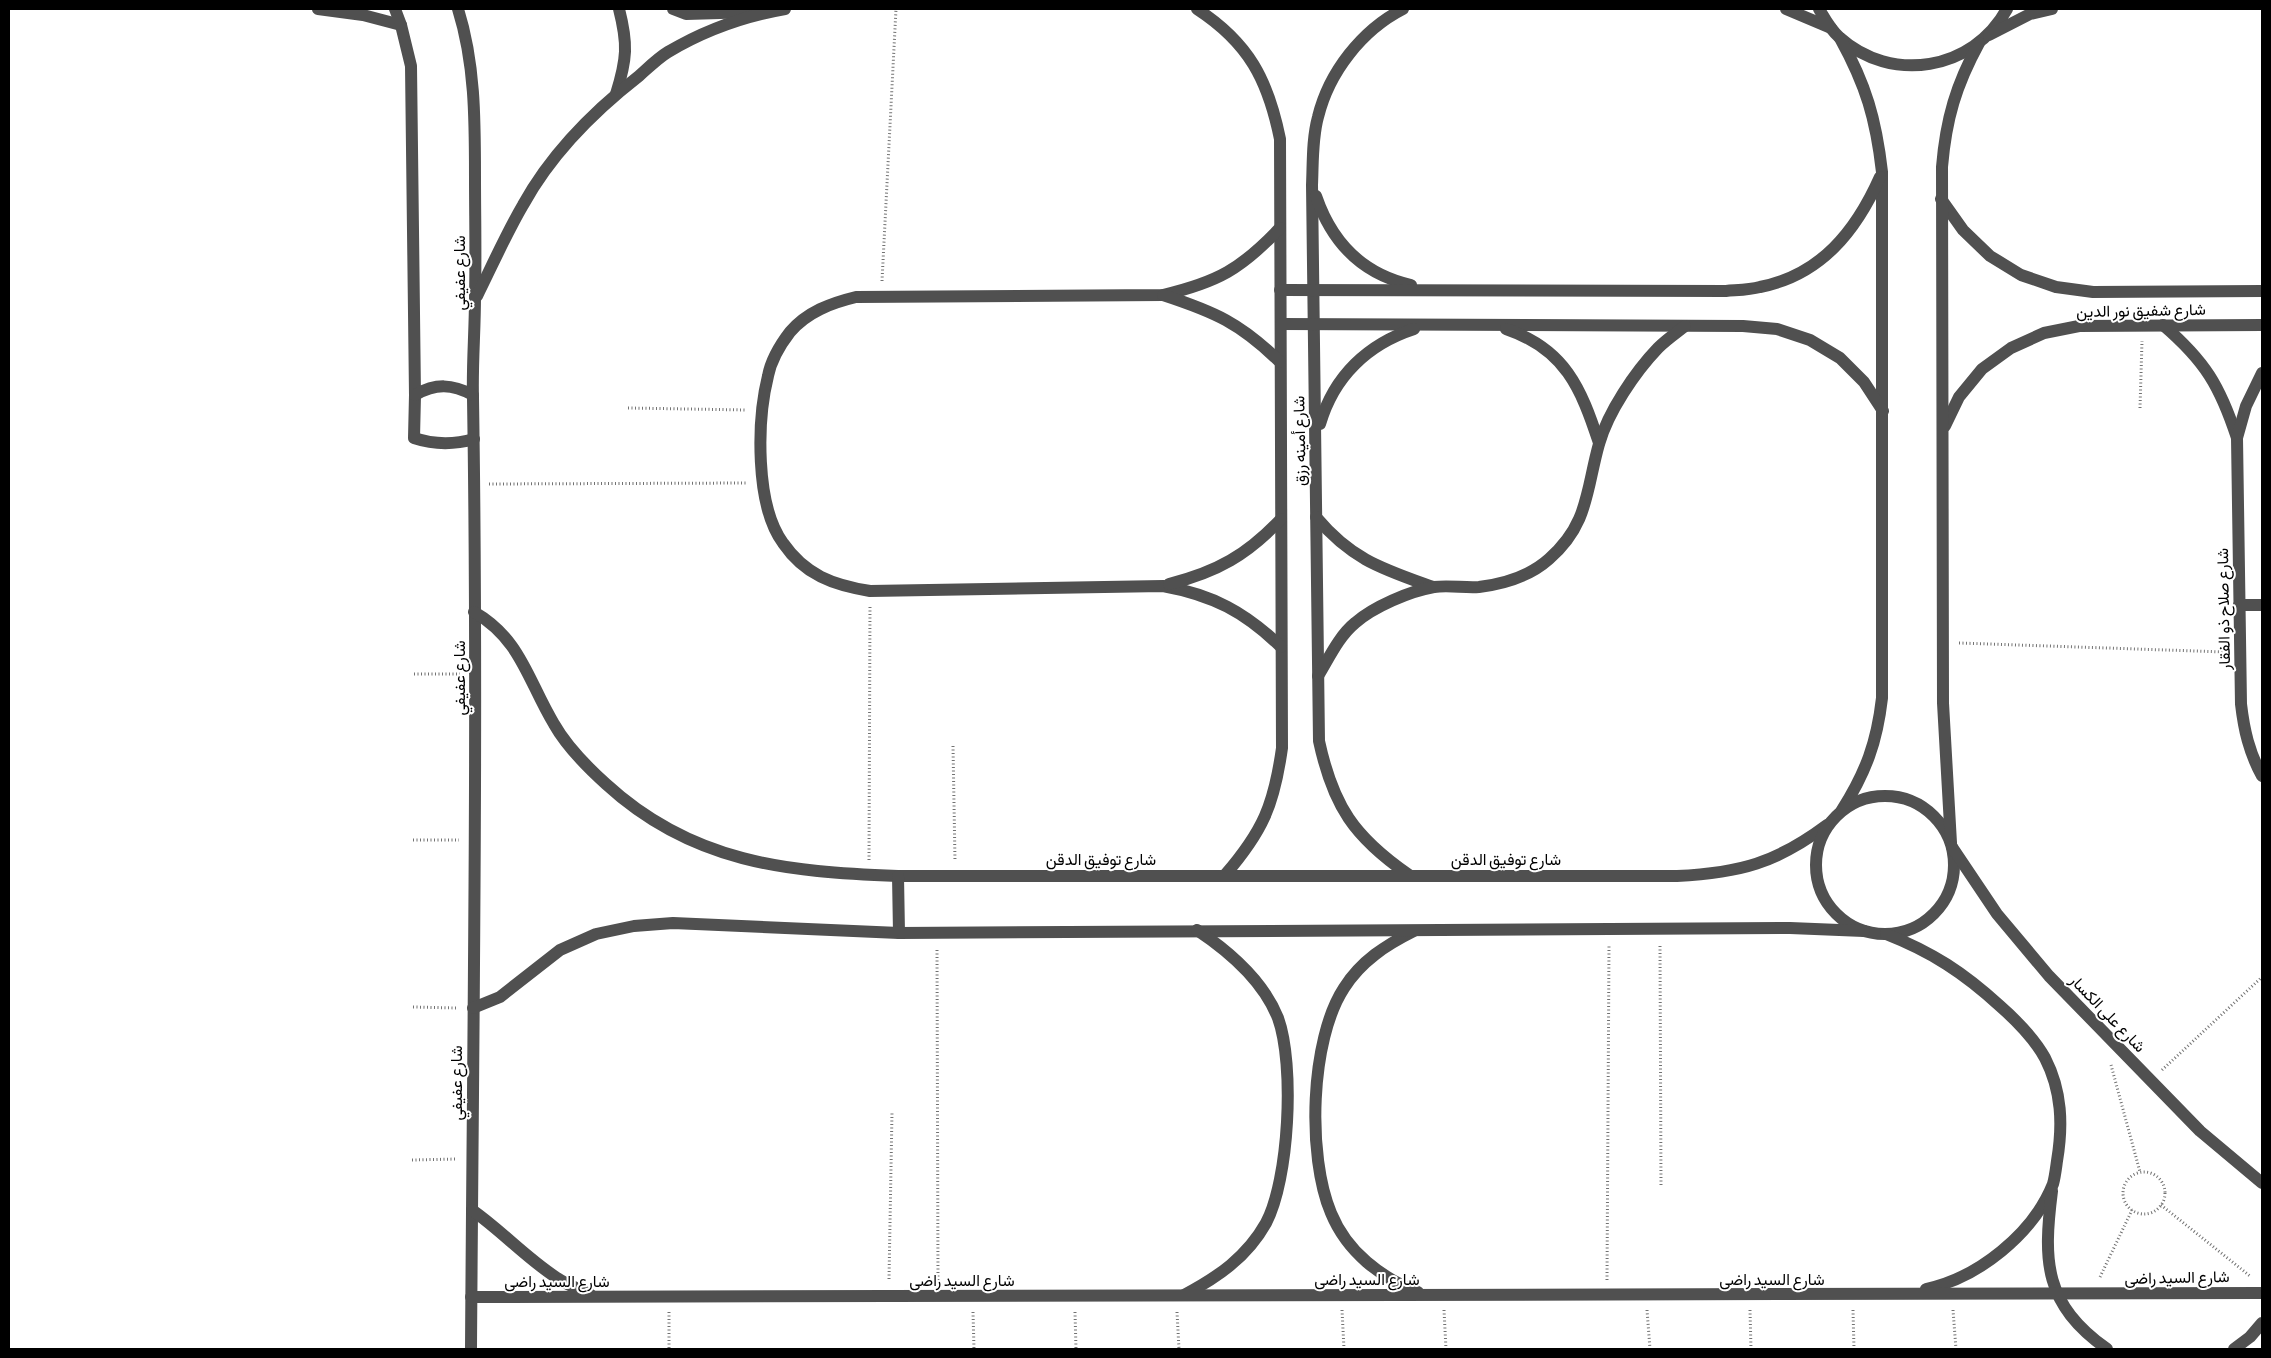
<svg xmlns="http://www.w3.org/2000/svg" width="2271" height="1358" viewBox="0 0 2271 1358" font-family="'Sofia Sans Condensed',Vazirmatn,sans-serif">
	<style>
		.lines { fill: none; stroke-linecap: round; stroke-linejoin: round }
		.path { stroke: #727272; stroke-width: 3; stroke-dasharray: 1 2.5; stroke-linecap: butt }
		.minor { stroke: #505050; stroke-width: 12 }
		.labels { text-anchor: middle; stroke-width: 4; stroke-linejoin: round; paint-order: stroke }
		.street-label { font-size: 16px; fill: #000; stroke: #fff }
	</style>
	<rect width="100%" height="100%" fill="#fff"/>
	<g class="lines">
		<!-- path -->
		<g class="path">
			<polyline points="882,281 896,9"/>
			<polyline points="628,408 747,410"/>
			<polyline points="2140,408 2142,341"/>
			<polyline points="489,484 747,483"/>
			<polyline points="1959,643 2225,652"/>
			<polyline points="414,674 460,674"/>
			<polyline points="953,746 955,861"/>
			<polyline points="413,840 459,840"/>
			<polyline points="869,860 870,606"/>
			<polyline points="1660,946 1661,1187"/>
			<polyline points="937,950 938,1281"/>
			<polyline points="413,1007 457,1008"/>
			<polyline points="2111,1065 2140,1172"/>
			<polyline points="2162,1070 2262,977"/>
			<polyline points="412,1160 457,1159"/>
			<circle cx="2144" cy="1193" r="21"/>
			<polyline points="2161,1205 2250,1276"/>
			<polyline points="2100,1277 2132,1210"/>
			<polyline points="889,1279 892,1112"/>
			<polyline points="1607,1280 1609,946"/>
			<polyline points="1342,1310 1344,1349"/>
			<polyline points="1444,1310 1446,1349"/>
			<polyline points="1647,1310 1650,1349"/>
			<polyline points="1750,1310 1751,1349"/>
			<polyline points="1853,1310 1854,1349"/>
			<polyline points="1953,1310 1956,1349"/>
			<polyline points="669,1312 669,1349"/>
			<polyline points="973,1312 974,1349"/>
			<polyline points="1075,1312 1076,1349"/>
			<polyline points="1177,1312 1179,1349"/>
		</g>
		<!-- minor -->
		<g class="minor">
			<polyline points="318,9 363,15 401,25"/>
			<path d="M 395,9 L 401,25 L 411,66 L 415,395 L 414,438 C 435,445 453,445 474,439"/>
			<path d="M 458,9 C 475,63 475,119 475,176 C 475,216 476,257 475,297 C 475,331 472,365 473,398 C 478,715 473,1032 471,1349"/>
			<polyline points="673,9 686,14 754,12"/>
			<path d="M 1197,9 C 1249,43 1268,80 1280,139 L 1282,748 C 1274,805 1263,831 1225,875"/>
			<path d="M 1403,9 C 1362,30 1329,72 1318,117 C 1312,139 1313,163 1312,185 L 1319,741 C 1333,806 1354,837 1409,875"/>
			<polyline points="1786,9 1831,28"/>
			<path d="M 1819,9 C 1825,19 1830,29 1839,37 C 1891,84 1973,71 2007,9"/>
			<polyline points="1989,35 2030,14 2052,9"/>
			<path d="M 1840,38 C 1866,85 1876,119 1882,172 L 1882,698 C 1877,742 1866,772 1842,810"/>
			<path d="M 616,94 C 627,59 628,44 619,9"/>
			<path d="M 1316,196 C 1332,243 1362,274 1411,285"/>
			<polyline points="1941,199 1963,230 1990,256 2021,275 2056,287 2093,292 2262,291"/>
			<path d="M 1280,228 C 1241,269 1218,282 1163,295 L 856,297 C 831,303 807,312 790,332 C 780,345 771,360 768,376 C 757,420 755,505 783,543 C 805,575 833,585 870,591 L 1163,586 C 1213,595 1245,612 1281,647"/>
			<path d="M 1280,290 L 1726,291 C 1737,290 1749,290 1760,287 C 1821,275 1856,231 1880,177"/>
			<path d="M 1163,295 C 1215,312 1240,323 1280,362"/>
			<path d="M 477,296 C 492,266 506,234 523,205 C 551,154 594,111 639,76 C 648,68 658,58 668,52 C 703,31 745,16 785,9"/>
			<polyline points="1281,324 1743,326 1777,329 1810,340 1840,358 1864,382 1883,411"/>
			<path d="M 2163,325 C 2205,361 2220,386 2237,438"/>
			<path d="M 1506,329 C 1565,349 1581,388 1599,443"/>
			<path d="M 2262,373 L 2246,406 L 2237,438 L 2241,704 C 2244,730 2249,752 2262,776"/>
			<path d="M 415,395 C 436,383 452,384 473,395"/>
			<path d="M 1320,424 C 1334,376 1368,344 1414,329"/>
			<polyline points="1945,426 1959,397 1982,369 2011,348 2044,333 2079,326 2262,325"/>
			<path d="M 1316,517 C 1352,560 1383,569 1433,587"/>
			<path d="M 1169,584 C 1217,572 1247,555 1281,519"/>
			<polyline points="2239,605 2262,605"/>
			<path d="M 474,612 C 521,639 528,681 554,724 C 567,747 586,766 606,784 C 692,863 787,872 898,876 L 1677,876 C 1740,873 1776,863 1827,825"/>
			<path d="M 1318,676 C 1329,658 1339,636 1355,623 C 1373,607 1410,591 1434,587 C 1449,585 1464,588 1479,587 C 1503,584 1530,576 1549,559 C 1589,524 1586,490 1599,444 C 1608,412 1635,372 1658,348 C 1666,340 1676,333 1685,326"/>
			<circle cx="1885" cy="865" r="69"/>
			<path d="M 1951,843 L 1943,703 L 1942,167 C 1946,119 1956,85 1979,43"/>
			<polyline points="1952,847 1997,914 2049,976 2200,1131 2262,1183"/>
			<polyline points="898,876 899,933"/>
			<path d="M 1414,931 C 1386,945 1361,961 1344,988 C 1310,1040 1307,1156 1331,1213 C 1347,1252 1381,1278 1418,1292"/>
			<path d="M 1886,934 C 1932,952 1964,973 2000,1006 C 2017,1021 2034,1038 2045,1058 C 2062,1091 2063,1125 2057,1161 C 2056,1168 2055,1177 2053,1184 C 2033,1234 1978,1278 1926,1289"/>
			<polyline points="473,1008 500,997 560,950 596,934 634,926 673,923 899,933 1790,928 1864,931"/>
			<path d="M 2052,1191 C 2043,1262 2044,1304 2107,1349"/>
			<path d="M 472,1210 C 502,1231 526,1258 557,1278 C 567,1285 580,1289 591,1295"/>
			<path d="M 1184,1295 C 1218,1277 1247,1257 1266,1223 C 1289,1180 1295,1065 1278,1018 C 1263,980 1230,952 1197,930"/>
			<polyline points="471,1297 2262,1293"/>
			<polyline points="2234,1349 2250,1337 2262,1323"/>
		</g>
	</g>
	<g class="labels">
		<!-- street labels -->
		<g class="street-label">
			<text transform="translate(459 273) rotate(-90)" y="6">شارع عفيفي</text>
			<text transform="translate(2141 310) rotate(-1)" y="6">شارع شفيق نور الدين</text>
			<text transform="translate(1299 441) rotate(-91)" y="6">شارع أمينه رزق</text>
			<text transform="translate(2223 609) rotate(-91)" y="6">شارع صلاح ذو الفقار</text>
			<text transform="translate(459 678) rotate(-90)" y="6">شارع عفيفي</text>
			<text x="1101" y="865">شارع توفيق الدقن</text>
			<text x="1506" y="865">شارع توفيق الدقن</text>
			<text transform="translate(2108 1013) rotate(46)" y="6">شارع على الكسار</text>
			<text transform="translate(456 1083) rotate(-90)" y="6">شارع عفيفي</text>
			<text transform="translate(2177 1277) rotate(-1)" y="6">شارع السيد راضى</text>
			<text x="1367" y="1285">شارع السيد راضى</text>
			<text x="1772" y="1285">شارع السيد راضى</text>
			<text x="962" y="1286">شارع السيد راضى</text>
			<text x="557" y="1287">شارع السيد راضى</text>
		</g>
	</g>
	<!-- border -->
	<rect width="2271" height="1358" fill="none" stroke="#000000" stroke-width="20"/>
</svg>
